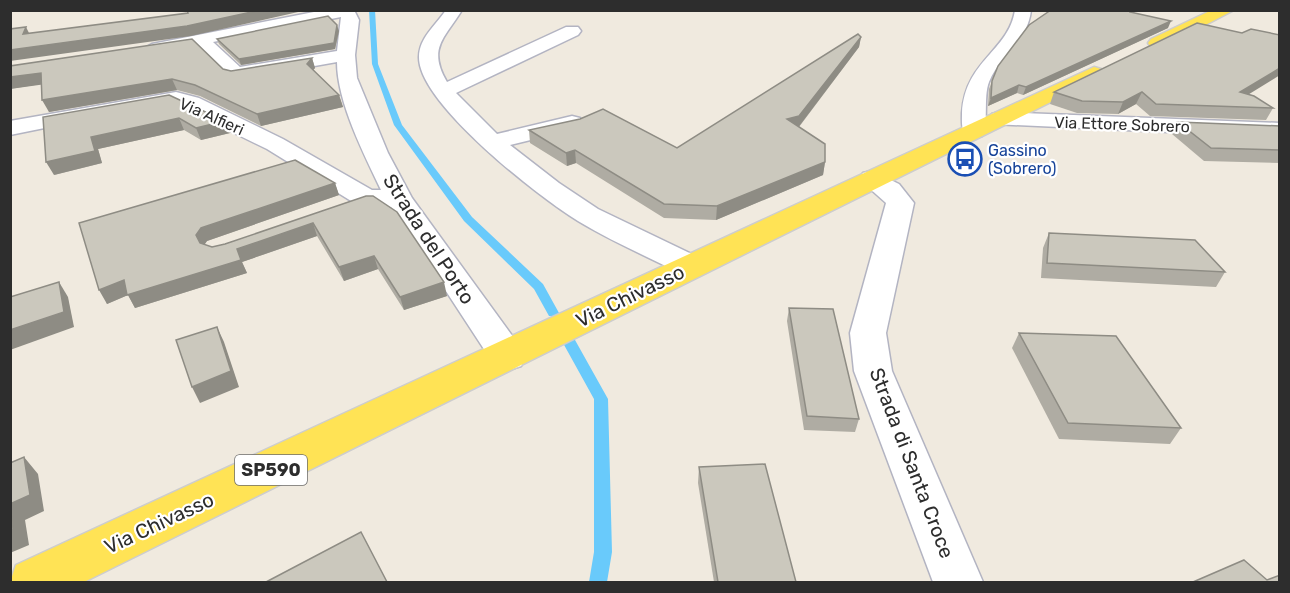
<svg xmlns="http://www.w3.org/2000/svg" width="1290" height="593" viewBox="0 0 1290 593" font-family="Rubik,sans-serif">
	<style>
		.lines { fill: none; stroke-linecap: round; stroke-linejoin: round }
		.stream { fill: #69cafb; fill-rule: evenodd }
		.minor-casing { stroke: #b3b4c2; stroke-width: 3 }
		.primary-casing { stroke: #cdcdcd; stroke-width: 3 }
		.minor { fill: #fff; fill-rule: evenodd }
		.primary { fill: #ffe355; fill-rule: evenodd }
		.wall { fill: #afaca3 }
		.shaded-wall { fill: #8e8c84 }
		.building { fill: #cbc8bd; stroke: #8e8c84; stroke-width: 1.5 }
		.labels { text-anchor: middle; stroke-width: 4.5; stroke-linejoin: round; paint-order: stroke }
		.far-street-label { font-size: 16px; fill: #2d2d2d; stroke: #fff }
		.far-transit-label { font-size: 16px; fill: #164399; stroke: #fff; text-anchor: start }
		.shield { fill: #fff; stroke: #6c6c6c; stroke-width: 1.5 }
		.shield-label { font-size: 18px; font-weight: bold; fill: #2d2d2d }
		.street-label { font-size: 20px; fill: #2d2d2d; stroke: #fff }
	</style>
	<rect width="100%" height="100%" fill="#f0eadf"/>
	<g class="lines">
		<!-- stream -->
		<g class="stream">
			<polygon points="369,10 375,10 378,64 402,125 472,217 543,284 559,313 557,316 549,316 534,289 464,221 394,125 372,64"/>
			<polygon points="570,339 575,340 608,399 612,552 607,582 589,582 594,552 594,399 563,343"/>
		</g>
		<defs>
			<g id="minor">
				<path d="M 324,10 L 354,10 L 359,20 L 355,55 L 357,78 L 388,153 L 412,198 L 521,348 L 526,357 L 521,366 L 508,370 L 495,366 L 391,207 L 356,204 L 267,149 L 183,108 L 174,104 L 153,106 L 10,135 L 10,121 L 176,92 L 199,98 L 283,139 L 372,190 L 381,190 C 364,154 337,102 337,62 L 236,80 L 229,78 L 196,46 L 152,54 L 143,49 L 152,44 ZM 341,17 L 337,51 L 240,67 L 213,42 Z"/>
				<path d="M 446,10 L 462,10 C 445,38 427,48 447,82 L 566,27 L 578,27 L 581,31 L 578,35 L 456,93 L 497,134 L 572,116 L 580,118 L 583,123 L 580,128 L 510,145 L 559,183 L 598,209 L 702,259 L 707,266 L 702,273 L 691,275 L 680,273 C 646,256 611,241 578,221 C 540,198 418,103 419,57 C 419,38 436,25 446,10 Z"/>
				<path d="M 1015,10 L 1031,10 C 1028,41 1000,55 989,82 C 983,97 989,126 982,136 L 966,136 C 961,129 962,121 962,113 C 965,60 1009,51 1015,10 Z"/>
				<polygon points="1000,112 1280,123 1280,137 992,124 989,119 992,114"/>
				<polygon points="872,171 899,184 914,203 886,333 892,371 983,582 933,582 854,371 850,333 886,203 859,179 863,173"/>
			</g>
			<g id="primary">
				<polygon points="1212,10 1234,10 1163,47 1151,47 1148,43 1151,39"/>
				<polygon points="1094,67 1101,69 1104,73 1101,77 84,582 10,582 16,565"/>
			</g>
		</defs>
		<!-- minor casing -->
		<use href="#minor" class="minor-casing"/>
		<!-- primary casing -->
		<use href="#primary" class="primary-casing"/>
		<!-- minor -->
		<use href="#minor" class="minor"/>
		<!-- primary -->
		<use href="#primary" class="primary"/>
	</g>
	<!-- wall -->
	<g class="wall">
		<polygon points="1051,10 1137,10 1134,13 1168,28 1023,95 1017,93 988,106 989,89 992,81"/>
		<polygon points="1197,23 1249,95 1273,108 1266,120 1150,116 1136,104 1118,114 1077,113 1050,104 1054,92"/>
		<polygon points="339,31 335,49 241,65 219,44 217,39"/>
		<polygon points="861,37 859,47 799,127 825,162 823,175 716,220 664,218 576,163 567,166 530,143 529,130 677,148"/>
		<polygon points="312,58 315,68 313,70 339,95 343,107 261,126 200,96 177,90 49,112 41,84 10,89 10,66 223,69 231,71"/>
		<polygon points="169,95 225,121 230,133 201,140 184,130 98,149 102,163 54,175"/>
		<polygon points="1178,122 1280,126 1280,163 1204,161 1172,134"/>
		<polygon points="335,183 339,195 207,241 204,245 212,247 225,244 366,196 447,296 404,310 378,269 344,281 317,236 242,262 247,273 135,308 128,295 107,304 79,223"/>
		<polygon points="1049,233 1225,272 1216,287 1041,278 1043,248"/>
		<polygon points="789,308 859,419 855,432 804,430 787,321"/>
		<polygon points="1019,333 1181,428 1170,444 1059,439 1012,348"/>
		<polygon points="699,467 796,582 714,582 698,483"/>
	</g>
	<!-- shaded-wall -->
	<g class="shaded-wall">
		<polygon points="261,10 307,10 191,36 10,61 10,50"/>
		<polygon points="1171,21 1168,28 1023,95 1026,87"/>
		<polygon points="337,25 339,31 335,49 241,65 239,59"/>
		<polygon points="26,27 31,37 23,34"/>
		<polygon points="861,37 859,47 797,129 787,119"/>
		<polygon points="312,58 315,68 310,74 307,64"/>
		<polygon points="1280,68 1280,75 1233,104 1240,92"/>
		<polygon points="41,73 46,84 10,89 10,77"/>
		<polygon points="172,79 177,90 49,112 42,100"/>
		<polygon points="1019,85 1017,93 988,106 991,98"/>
		<polygon points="1142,92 1136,104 1118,114 1123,102"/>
		<polygon points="339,95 343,107 261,126 257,114"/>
		<polygon points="179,118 184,130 98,149 102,163 54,175 46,162 91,137"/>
		<polygon points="225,121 230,133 201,140 196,128"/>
		<polygon points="575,150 576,163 567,166 566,153"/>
		<polygon points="825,162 823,175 716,220 717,206"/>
		<polygon points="335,183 339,195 207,241 202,248 196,235 201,228"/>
		<polygon points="313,223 317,236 242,262 247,273 135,308 128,295 107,304 99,290 124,280 237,249"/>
		<polygon points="374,256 378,269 344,281 339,267"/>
		<polygon points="59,282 68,297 74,327 10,350 10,330"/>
		<polygon points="444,282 447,296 404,310 400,297"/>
		<polygon points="217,327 224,342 239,387 200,403 192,387"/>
		<polygon points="24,457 38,474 44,511 25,520 29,545 10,553 10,504"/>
	</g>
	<!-- building -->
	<g class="building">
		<polygon points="187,10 261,10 187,26 10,50 10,29 26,27 23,34 188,13"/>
		<polygon points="1051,10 1131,10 1130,12 1171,21 1026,87 1019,85 991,98 992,81 998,66 1029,25"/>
		<polygon points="328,16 337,25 334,43 239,59 217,39"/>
		<polygon points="1197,23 1242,33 1251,29 1280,35 1280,68 1240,92 1254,96 1273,108 1156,104 1142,92 1123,102 1082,101 1054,92"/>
		<polygon points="858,34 861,37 799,116 787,119 825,144 825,162 717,206 664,204 575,150 566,153 529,130 580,119 603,109 677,148"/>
		<polygon points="192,39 223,69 231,71 312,58 307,64 339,95 257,114 195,85 172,79 42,100 41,73 10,77 10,66"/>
		<polygon points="169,95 225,121 196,128 179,118 91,137 95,151 46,162 43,117"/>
		<polygon points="1178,122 1280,126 1280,150 1211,148"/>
		<polygon points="295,160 335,183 201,228 196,235 200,243 212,247 225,244 366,196 373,196 397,212 444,282 400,297 374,256 339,267 313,223 237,249 241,260 127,295 124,280 99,290 79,223"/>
		<polygon points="1049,233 1195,240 1225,272 1047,263"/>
		<polygon points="59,282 64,312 10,330 10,297"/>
		<polygon points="789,308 833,309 859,419 807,416"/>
		<polygon points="217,327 231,371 192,387 176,340"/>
		<polygon points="1019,333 1116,336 1181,428 1068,423"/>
		<polygon points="24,457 30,495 10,504 10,463"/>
		<polygon points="765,464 796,582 718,582 699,467"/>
		<polygon points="10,507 13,529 10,530"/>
		<polygon points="361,532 387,582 266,582"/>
		<polygon points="1244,560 1267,580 1280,575 1280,582 1193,582"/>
	</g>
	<!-- icons -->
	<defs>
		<symbol id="bus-ring" viewBox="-11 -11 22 22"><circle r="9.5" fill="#fff" stroke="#1a4fb4" stroke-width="1.5"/><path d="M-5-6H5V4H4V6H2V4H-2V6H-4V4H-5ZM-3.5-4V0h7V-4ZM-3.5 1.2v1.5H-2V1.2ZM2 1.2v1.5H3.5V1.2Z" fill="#1a4fb4"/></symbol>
	</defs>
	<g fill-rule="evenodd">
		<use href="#bus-ring" x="946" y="140" width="38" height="38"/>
	</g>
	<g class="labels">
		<!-- far-street labels -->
		<g class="far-street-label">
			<text transform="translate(212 116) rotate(24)" y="6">Via Alfieri</text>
			<text transform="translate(1122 124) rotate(2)" y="6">Via Ettore Sobrero</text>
		</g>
		<!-- far-transit labels -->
		<g class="far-transit-label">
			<text x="988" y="156">Gassino<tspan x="988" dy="18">(Sobrero)</tspan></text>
		</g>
		<!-- shield labels -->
		<rect class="shield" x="235" y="455" width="72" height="30" rx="4.5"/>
		<g class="shield-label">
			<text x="271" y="476">SP590</text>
		</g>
		<!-- street labels -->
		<g class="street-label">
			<text transform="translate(429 239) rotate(57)" y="7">Strada del Porto</text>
			<text transform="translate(630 296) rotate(-26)" y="7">Via Chivasso</text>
			<text transform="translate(912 463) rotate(69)" y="7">Strada di Santa Croce</text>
			<text transform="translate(159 523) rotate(-25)" y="7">Via Chivasso</text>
		</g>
	</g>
	<!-- border -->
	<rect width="1290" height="593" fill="none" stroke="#2d2d2d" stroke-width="24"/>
</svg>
